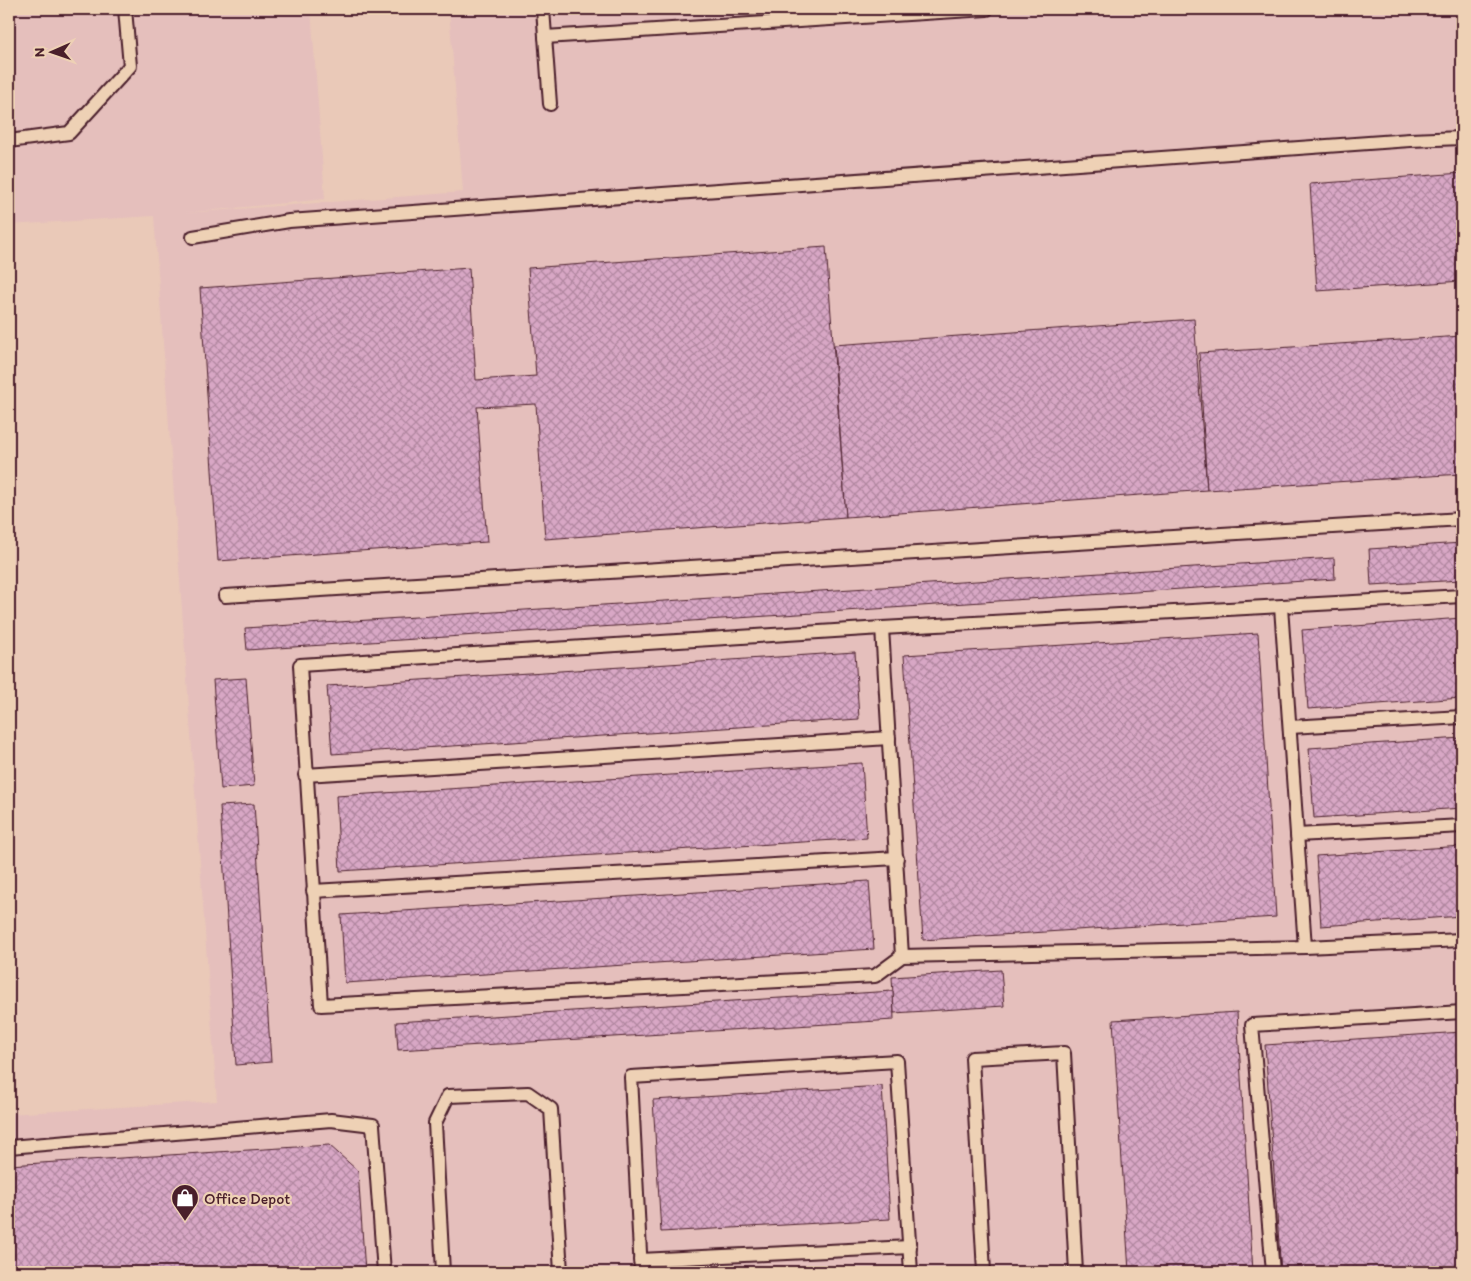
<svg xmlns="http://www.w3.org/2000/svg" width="1471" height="1281" viewBox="0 0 1471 1281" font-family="Itim,sans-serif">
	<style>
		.built { fill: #e5bfbc }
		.building { fill: url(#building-cross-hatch); stroke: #4a1f2b }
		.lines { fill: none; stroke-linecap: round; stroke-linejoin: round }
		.lane-casing { stroke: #4a1f2b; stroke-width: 16 }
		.lane { stroke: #eed1b5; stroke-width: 12 }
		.labels { text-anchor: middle; stroke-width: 4.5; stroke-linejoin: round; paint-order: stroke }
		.poi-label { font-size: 16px; fill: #4a1f2b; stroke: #eed1b5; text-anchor: start }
	</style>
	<defs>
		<pattern id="building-cross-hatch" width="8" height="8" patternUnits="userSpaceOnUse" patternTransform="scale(1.25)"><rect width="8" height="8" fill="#d8a7c5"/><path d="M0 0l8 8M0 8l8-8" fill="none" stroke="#b187a0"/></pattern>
	</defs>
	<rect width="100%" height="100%" fill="#eac9b8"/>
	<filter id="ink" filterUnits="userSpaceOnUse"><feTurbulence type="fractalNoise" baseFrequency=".02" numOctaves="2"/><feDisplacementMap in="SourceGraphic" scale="10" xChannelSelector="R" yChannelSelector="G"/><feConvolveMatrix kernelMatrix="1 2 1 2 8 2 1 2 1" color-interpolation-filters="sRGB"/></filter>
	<g filter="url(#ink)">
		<!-- built -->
		<polygon class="built" points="9,9 311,9 325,199 185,213 463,192 449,9 1462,9 1462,1272 9,1272 9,1114 217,1101 154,216 9,225"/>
		<!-- building -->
		<g class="building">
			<polygon points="1462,173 1462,281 1317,291 1310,184"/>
			<polygon points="826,247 846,517 545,539 536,404 477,407 487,542 218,561 200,288 469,268 476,380 536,376 528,268"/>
			<polygon points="1194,319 1207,490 846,517 834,345"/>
			<polygon points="1462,336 1462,474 1207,490 1199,353"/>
			<polygon points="1462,543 1462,580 1371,585 1369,549"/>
			<polygon points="1334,558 1335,579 247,650 245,628"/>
			<polygon points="1462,618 1462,698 1308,709 1302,630"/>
			<polygon points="1258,633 1276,917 923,940 904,655"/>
			<polygon points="855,652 859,719 332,754 327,686"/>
			<polygon points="246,678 254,786 221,789 213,680"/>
			<polygon points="1462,738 1462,808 1314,818 1309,748"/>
			<polygon points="862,763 867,838 340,871 336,796"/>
			<polygon points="254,804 271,1062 236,1065 220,806"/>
			<polygon points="1462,846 1462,916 1321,926 1316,856"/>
			<polygon points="869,881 874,949 345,983 341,915"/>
			<polygon points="1001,970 1004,1006 894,1013 892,977"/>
			<polygon points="893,991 894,1020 398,1050 396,1022"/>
			<polygon points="1237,1012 1253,1272 1129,1272 1113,1020"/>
			<polygon points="1462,1032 1462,1272 1281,1272 1265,1045"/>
			<polygon points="882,1086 890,1219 661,1232 653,1100"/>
			<polygon points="329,1145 358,1171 365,1272 9,1272 9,1165"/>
		</g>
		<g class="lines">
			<defs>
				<g id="lane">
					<polyline points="543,9 550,104"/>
					<polyline points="545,37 987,9"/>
					<polyline points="9,141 69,133 130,66 125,9"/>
					<polyline points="193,237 289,221 1410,140 1462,138"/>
					<polyline points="225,596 1462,519"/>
					<polyline points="1462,596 882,628 300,665 321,1005 875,976 902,956 1305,947 1462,940"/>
					<polyline points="1281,607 1305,947"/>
					<polyline points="882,628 902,956"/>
					<polyline points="1290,727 1462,717"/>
					<polyline points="305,775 889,738"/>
					<polyline points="1297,835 1462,826"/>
					<polyline points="313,891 897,858"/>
					<polyline points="9,1147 331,1120 373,1125 384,1272"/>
					<polyline points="640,1260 910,1247"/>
					<polyline points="443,1272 435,1123 448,1096 528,1093 551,1109 561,1272"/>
					<polyline points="641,1272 631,1077 897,1061 911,1272"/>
					<polyline points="984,1272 972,1058 1064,1053 1076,1272"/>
					<polyline points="1273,1272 1252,1025 1462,1012"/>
				</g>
			</defs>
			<!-- lane casing -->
			<use href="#lane" class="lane-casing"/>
			<!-- lane -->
			<use href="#lane" class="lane"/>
		</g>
	</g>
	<!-- icons -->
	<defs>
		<symbol id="shop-pin" viewBox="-11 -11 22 30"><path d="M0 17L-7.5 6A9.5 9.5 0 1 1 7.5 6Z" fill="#4a1f2b" stroke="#eed1b5"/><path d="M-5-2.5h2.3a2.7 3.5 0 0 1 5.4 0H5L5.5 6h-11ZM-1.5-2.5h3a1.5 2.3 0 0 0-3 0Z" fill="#fff"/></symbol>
	</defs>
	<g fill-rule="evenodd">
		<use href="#shop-pin" x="169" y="1182" width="32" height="43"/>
	</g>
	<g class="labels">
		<!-- poi labels -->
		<g class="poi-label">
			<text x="204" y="1204">Office Depot</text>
		</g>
	</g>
	<!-- margin -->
	<rect width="1471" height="1281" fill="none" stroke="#eed1b5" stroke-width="30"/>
	<rect x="15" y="15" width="1441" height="1251" fill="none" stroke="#4a1f2b" stroke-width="2" filter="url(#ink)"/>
	<!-- north arrow -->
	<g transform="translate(52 52) rotate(268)" stroke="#eed1b5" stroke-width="4" paint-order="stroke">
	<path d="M0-4L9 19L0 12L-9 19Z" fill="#4a1f2b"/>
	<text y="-8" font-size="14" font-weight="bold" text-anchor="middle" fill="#4a1f2b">N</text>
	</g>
</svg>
